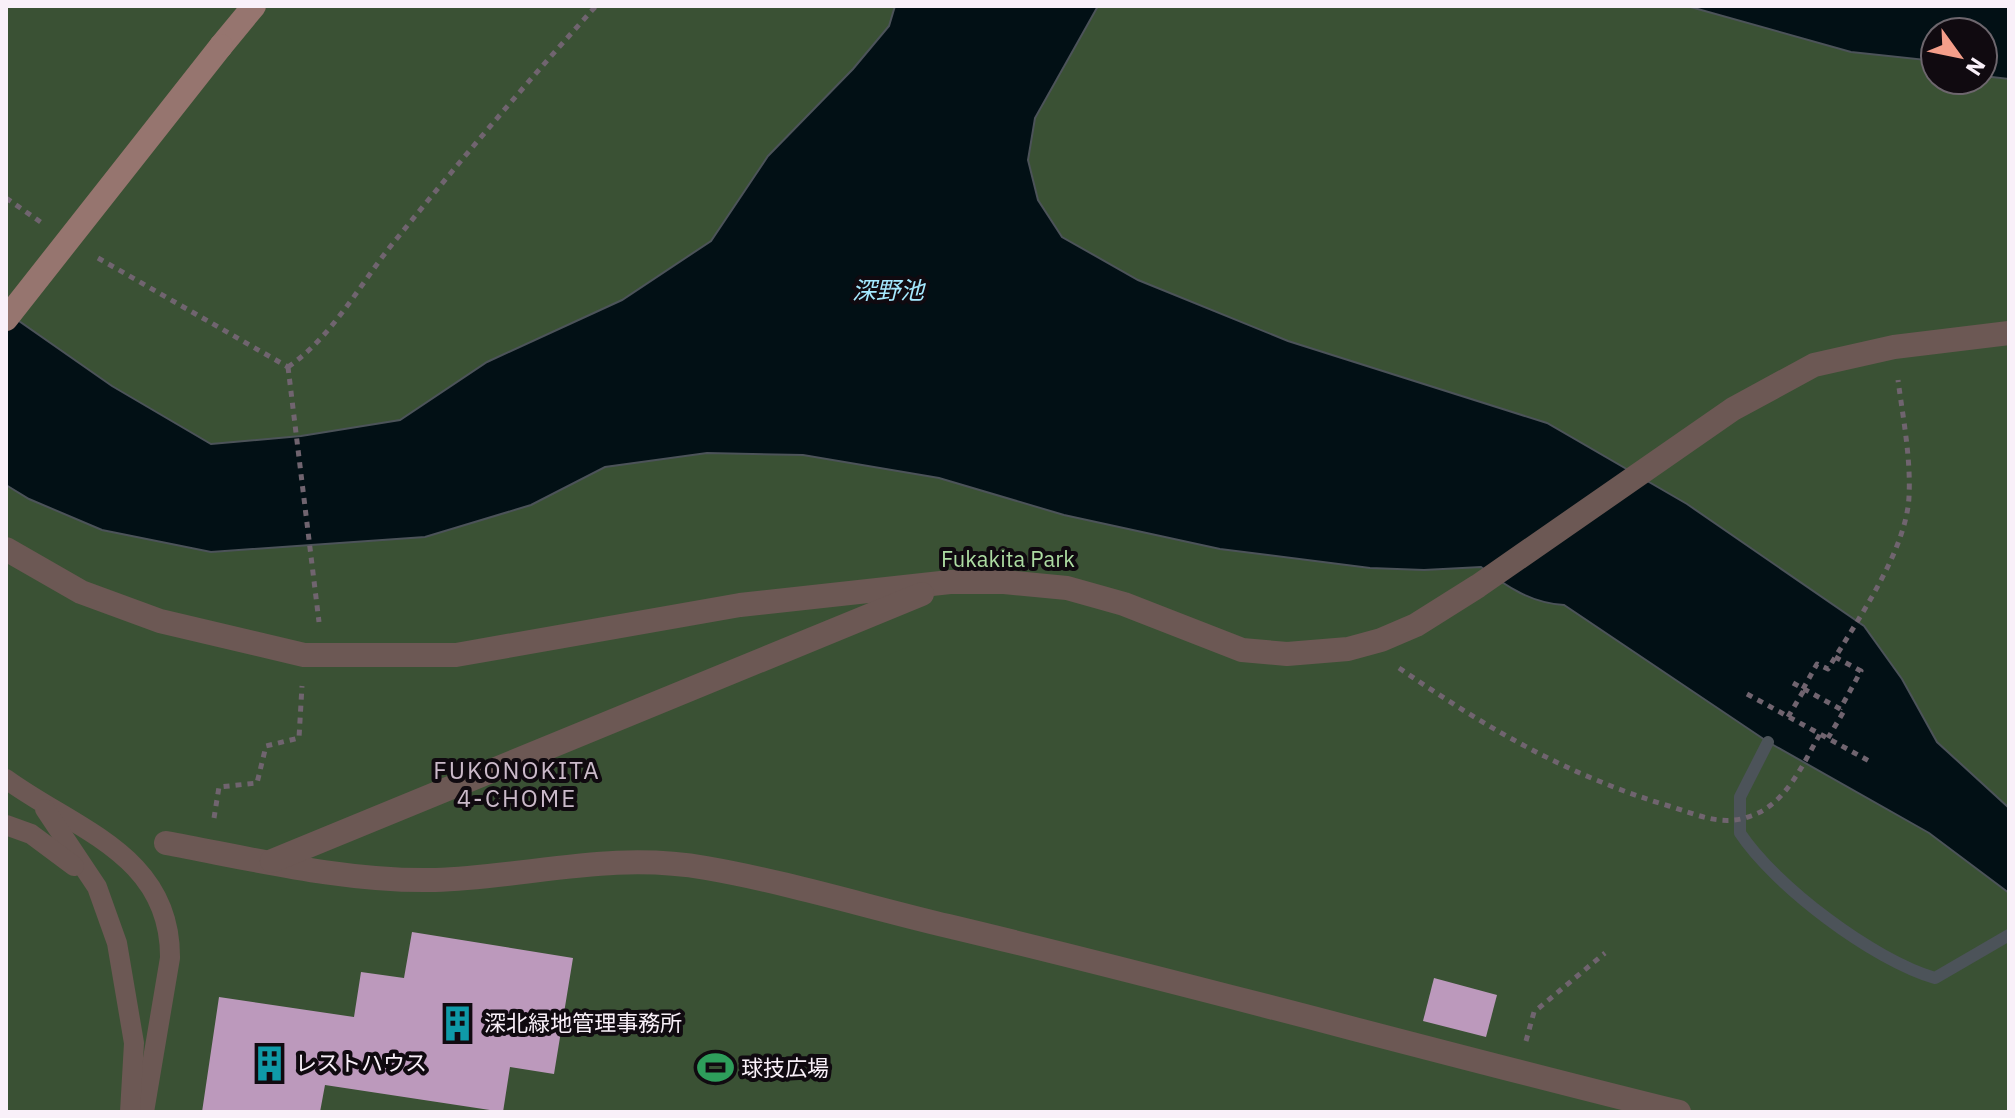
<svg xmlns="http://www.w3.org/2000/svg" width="2015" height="1118" viewBox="0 0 2015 1118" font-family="'IBM Plex Sans','Noto Sans JP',sans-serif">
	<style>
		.green { fill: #3a5134; fill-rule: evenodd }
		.water { fill: #021015; stroke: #4c5359; stroke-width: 2 }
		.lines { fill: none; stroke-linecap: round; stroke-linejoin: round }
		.stream { stroke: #4c5359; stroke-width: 12 }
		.building { fill: #bc99bc }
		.path { stroke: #70646f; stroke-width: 5; stroke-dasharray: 6 6; stroke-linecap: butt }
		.lane { stroke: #6c5854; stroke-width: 20 }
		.street { stroke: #6c5854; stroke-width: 24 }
		.secondary { stroke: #96756f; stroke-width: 24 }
		.secondary-bridge { stroke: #96756f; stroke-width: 24 }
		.labels { text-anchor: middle; stroke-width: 8; stroke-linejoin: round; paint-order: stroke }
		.park-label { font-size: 22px; fill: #addca2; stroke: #100a10 }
		.poi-label { font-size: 22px; fill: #f9f0f9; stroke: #100a10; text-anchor: start }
		.water-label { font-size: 24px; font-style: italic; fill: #a5e9ff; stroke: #100a10 }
		.neighbourhood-label { font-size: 24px; letter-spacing: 2px; fill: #cbbaca; stroke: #100a10 }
	</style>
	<rect width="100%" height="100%" fill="#2b1e2a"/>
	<!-- green -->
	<path class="green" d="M 6,6 L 2009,6 L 2009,1112 L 6,1112 ZM 1935,32 L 1983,32 L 1983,80 L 1935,80 Z"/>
	<!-- water -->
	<g class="water">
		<path d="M 895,6 L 1098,6 L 1035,118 L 1028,160 L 1038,200 L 1062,237 L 1138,280 L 1288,341 L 1547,423 L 1687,504 L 1864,626 L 1902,679 L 1937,742 L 2009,808 L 2009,893 L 1929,833 L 1768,742 L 1564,605 C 1531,603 1507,587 1481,567 L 1424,570 L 1370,568 L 1220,549 L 1064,515 L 939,478 L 803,455 L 707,453 L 605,467 L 531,505 L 425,537 L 211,552 L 102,530 L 29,499 L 6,485 L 6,312 L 112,386 L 211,444 L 301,436 L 400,420 L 487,362 L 622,300 L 711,241 L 768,156 L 853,69 L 889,26 Z"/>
		<polygon points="1687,6 2009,6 2009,79 1983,76 1983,32 1935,32 1935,61 1851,52"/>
	</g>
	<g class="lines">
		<!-- stream -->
		<path class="stream" d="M 1768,742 L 1740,797 L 1740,833 C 1775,886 1873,960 1935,978 L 2009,935"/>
	</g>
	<!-- building -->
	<g class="building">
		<polygon points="412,932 573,958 554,1074 510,1067 503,1112 325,1085 320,1112 202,1112 219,997 354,1017 361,972 404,978"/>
		<polygon points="1434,978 1497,995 1486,1037 1423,1021"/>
	</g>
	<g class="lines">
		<!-- path -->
		<g class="path">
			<polyline points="6,198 42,223"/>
			<polyline points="98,258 288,367"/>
			<path d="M 288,367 C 334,335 359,285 394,242 C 459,162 526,83 596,6"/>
			<polyline points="288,367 319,622"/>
			<polyline points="1835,657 1861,671 1840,709"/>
			<path d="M 1399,668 C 1487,728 1566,775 1669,806 C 1698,815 1722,827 1751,816 C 1786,804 1803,764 1820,734"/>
			<polyline points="1793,683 1844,711 1828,738"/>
			<path d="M 1803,689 L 1817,664 L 1828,669 C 1856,622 1906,552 1909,497 C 1911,458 1903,418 1898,380"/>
			<polyline points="1747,694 1871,762"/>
			<polyline points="1788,717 1804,690"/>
			<polyline points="214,818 219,787 257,783 266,746 299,738 302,686"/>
			<polyline points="1526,1041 1534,1012 1605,953"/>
		</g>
		<!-- lane -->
		<g class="lane">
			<path d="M 6,779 C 76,830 171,855 170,958 L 144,1112"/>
			<polyline points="45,809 97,887 117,943 134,1043 130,1112"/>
			<polyline points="6,825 31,834 74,866"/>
		</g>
		<!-- street -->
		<g class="street">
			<polyline points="6,549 81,592 160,621 304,655 456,655 740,605 950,582 1004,582 1067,588 1124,604 1242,650 1287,654 1348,649 1381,640 1416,625 1478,586 1733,409 1814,365 1894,347 2009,333"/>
			<path d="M 166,843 C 253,859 346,882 435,880 C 529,877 610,851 706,868 C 787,882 868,907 948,926 C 1192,984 1435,1052 1679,1112"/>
			<polyline points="272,861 922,594"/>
		</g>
		<!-- secondary -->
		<polyline class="secondary" points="221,46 254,6"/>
		<!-- secondary-bridge -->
		<polyline class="secondary-bridge" points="6,319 221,46"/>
	</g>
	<!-- icons -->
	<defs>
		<symbol id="building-bare" viewBox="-9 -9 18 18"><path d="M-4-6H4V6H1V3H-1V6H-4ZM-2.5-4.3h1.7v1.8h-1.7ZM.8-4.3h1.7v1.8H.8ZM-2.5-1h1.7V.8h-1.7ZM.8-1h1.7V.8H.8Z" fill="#0f9aa8" stroke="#100a10" stroke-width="2.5" paint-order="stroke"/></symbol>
		<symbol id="stadium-bare" viewBox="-9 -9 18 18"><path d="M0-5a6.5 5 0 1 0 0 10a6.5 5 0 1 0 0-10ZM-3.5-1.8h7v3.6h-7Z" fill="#2e9e5b" stroke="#100a10" stroke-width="2.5" paint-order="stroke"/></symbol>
	</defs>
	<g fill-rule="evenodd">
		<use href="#building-bare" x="432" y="998" width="51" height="51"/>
		<use href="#building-bare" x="244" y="1038" width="51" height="51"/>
		<use href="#stadium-bare" x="690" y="1042" width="51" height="51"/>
	</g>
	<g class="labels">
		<!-- park labels -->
		<g class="park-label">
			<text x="1008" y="567">Fukakita Park</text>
		</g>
		<!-- poi labels -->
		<g class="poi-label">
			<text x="484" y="1031">深北緑地管理事務所</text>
			<text x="295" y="1071">レストハウス</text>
			<text x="741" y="1076">球技広場</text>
		</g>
		<!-- water labels -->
		<g class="water-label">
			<text x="888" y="299">深野池</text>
		</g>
		<!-- neighbourhood labels -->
		<g class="neighbourhood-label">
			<text x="517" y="779">FUKONOKITA<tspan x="517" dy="28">4-CHOME</tspan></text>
		</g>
	</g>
	<!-- border -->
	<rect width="2015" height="1118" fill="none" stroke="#f9f0f9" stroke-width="16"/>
	<!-- north arrow -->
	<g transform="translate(1959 56) rotate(123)"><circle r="38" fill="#100a10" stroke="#6d666d" stroke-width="2"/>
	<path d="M0-6L14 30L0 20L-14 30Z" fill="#f49e8a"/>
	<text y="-12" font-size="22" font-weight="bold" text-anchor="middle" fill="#f9f0f9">N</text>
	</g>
</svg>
